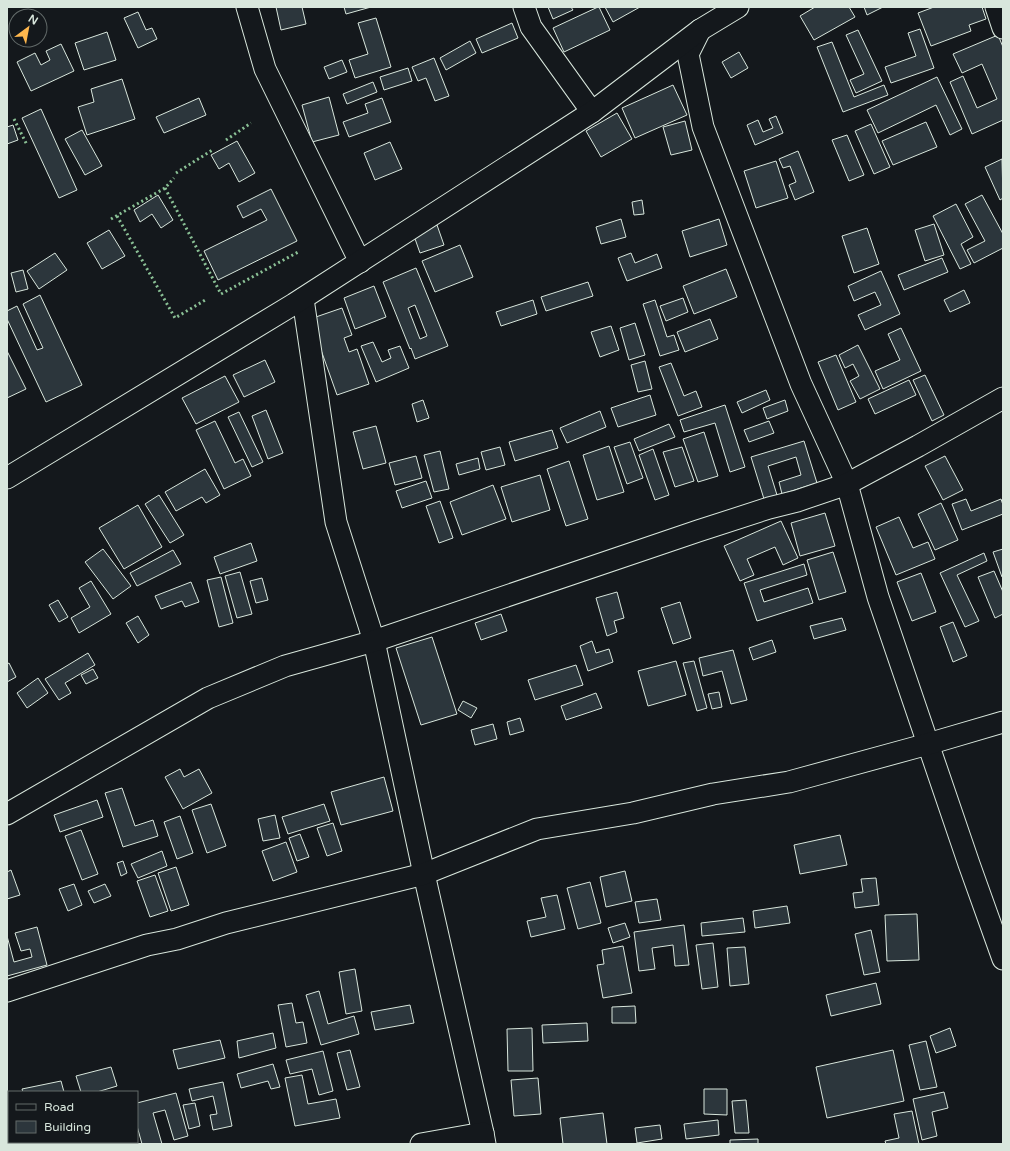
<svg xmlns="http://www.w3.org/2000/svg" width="1010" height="1151" viewBox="0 0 1010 1151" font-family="'Varela Round',sans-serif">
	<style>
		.building { fill: #2c363c; stroke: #d8e6dc; fill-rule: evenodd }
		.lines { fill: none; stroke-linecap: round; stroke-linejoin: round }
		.minor-casing { stroke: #d8e6dc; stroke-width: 23 }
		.minor { stroke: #14181c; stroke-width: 21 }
		.hedge { stroke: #8ac095; stroke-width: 3; stroke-dasharray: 2 3; stroke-linecap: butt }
	</style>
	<rect width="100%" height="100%" fill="#14181c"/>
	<!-- building -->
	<g class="building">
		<polygon points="276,7 302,7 306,24 281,30"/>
		<polygon points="344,7 371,7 346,14"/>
		<polygon points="548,7 571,7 573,10 553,19"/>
		<polygon points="598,7 599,7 610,30 564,52 553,28"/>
		<polygon points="605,7 640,7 613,22"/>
		<polygon points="815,7 849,7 855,17 814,40 800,16"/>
		<polygon points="864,7 883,7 867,15"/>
		<polygon points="934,7 982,7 986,19 969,25 971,31 931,46 918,13"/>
		<polygon points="138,12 146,30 152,28 157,39 138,48 124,18"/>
		<polygon points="376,18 391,67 355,78 349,60 368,54 358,23"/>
		<polygon points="512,23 518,38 482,53 476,39"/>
		<polygon points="920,29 934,68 891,83 885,67 916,56 908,33"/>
		<polygon points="858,30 882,81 856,93 850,80 864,74 846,35"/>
		<polygon points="107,32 116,60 84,70 75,43"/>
		<polygon points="998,35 1003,47 1003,120 972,134 950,82 963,76 977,108 997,99 982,64 962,73 953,54"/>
		<polygon points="470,41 476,53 446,70 440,58"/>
		<polygon points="832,42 854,97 884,85 888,95 843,112 817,47"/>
		<polygon points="61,44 74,71 31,91 17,62 35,53 41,65 50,60 46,51"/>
		<polygon points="739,52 748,68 731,78 722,62"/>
		<polygon points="434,58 449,96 435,101 426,78 418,81 412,67"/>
		<polygon points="342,60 347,72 329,79 324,67"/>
		<polygon points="408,68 412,81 384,90 380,77"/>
		<polygon points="937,77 962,129 950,135 936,105 878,133 867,110"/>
		<polygon points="122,79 135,119 87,135 78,107 94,102 91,89"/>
		<polygon points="373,82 377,92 347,104 343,94"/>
		<polygon points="673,85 687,115 635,138 622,108"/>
		<polygon points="329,97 339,135 312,142 302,105"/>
		<polygon points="199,98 206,115 164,133 156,117"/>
		<polygon points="382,98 391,122 349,137 343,122 368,113 365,104"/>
		<polygon points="41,109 77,190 59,198 22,118"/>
		<polygon points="617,113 632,139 601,157 586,131"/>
		<polygon points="776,116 783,133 755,145 747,125 758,120 763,132 773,128 769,119"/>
		<polygon points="685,121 692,150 671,155 663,127"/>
		<polygon points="926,122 937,147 893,165 882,141"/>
		<polygon points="871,124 890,167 874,174 855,131"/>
		<polygon points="13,125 18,140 7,144 7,127"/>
		<polygon points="82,130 102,166 85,175 65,139"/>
		<polygon points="847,135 864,175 849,181 832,140"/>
		<polygon points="237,141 255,173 239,182 229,163 219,169 211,155"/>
		<polygon points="390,142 402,169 375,180 364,153"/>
		<polygon points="798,151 814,192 795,200 789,185 796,182 790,166 783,168 779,159"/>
		<polygon points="1002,159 1003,198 1000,200 985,167"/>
		<polygon points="776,161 788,198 756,208 744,171"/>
		<polygon points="271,189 297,241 218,280 204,251 267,220 261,209 243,218 237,206"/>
		<polygon points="158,195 173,220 161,228 152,214 140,222 134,210"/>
		<polygon points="982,195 1003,234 1003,248 974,263 967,250 985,241 965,204"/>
		<polygon points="642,200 644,214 634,215 632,202"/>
		<polygon points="956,204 973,237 961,244 971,264 960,269 933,216"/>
		<polygon points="621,219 626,237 601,244 596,227"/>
		<polygon points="719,219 727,245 690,257 682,231"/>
		<polygon points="934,224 944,255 925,261 915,230"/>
		<polygon points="437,225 444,245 420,253 413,233"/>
		<polygon points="867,228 879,264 854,273 842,236"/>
		<polygon points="109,230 125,256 102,269 87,243"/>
		<polygon points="460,245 473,277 435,292 422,261"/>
		<polygon points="55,253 67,270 39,289 27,271"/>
		<polygon points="631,253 635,263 657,254 662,268 627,281 618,258"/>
		<polygon points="942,258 948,272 904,290 898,275"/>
		<path d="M 416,268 L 448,346 L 415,359 L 411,348 L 410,349 L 383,282 ZM 415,305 L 427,336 L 420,339 L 408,308 Z"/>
		<polygon points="726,269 737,297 694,314 683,286"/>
		<polygon points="23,270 28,289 16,292 11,273"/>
		<polygon points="881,271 900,314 865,330 858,315 881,305 875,292 854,301 848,286"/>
		<polygon points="588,282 593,296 546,311 541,297"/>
		<polygon points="374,286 386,317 355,329 344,298"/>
		<polygon points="964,290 970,303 950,312 944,300"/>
		<polygon points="40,295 82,385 46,402 7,319 7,311 17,306 37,350 43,348 23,304"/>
		<polygon points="683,298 688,312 666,321 660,306"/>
		<polygon points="533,300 537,314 501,326 496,312"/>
		<polygon points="655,300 667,337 674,335 679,350 660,356 643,304"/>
		<polygon points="342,308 352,335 344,338 349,352 357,349 369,384 337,395 310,319"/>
		<polygon points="710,319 718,339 685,352 677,332"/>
		<polygon points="635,323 645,355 629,360 620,328"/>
		<polygon points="611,326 619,350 600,357 591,332"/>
		<polygon points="901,328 921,371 883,389 875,371 900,360 888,334"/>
		<polygon points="373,342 382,362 391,358 388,350 400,346 409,368 376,382 361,346"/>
		<polygon points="858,345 880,389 860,399 850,381 859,376 853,364 845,368 839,355"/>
		<polygon points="7,351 26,389 7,398"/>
		<polygon points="836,355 856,402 838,410 818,362"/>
		<polygon points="265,360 275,382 244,397 233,375"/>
		<polygon points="645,361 652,389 638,392 631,365"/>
		<polygon points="671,363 684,396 696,391 702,407 678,416 659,367"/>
		<polygon points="925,375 944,415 932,421 913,380"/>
		<polygon points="225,376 239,402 196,424 182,398"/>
		<polygon points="909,380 916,395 875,414 868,399"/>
		<polygon points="766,390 770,400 742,413 737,402"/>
		<polygon points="650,395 656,415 618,427 611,408"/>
		<polygon points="423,400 429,418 417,422 412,404"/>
		<polygon points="785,400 788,411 767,419 763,408"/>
		<polygon points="725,405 745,467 730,472 715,423 684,432 680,420"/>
		<polygon points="266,410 283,453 268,459 252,416"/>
		<polygon points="600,411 606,427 567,443 560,428"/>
		<polygon points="239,412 263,462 252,467 228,417"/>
		<polygon points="215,421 235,463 243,459 251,476 224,489 196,430"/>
		<polygon points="769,421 774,433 749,442 744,430"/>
		<polygon points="669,424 675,437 639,451 634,439"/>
		<polygon points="376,426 386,463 363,469 353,432"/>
		<polygon points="552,430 558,448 515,461 509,442"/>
		<polygon points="704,432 718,476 698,482 683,439"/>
		<polygon points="804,441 817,483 782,494 779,482 801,475 796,457 768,466 777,495 764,499 751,457"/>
		<polygon points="630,442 643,478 627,484 614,447"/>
		<polygon points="609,446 624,492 597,500 583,455"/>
		<polygon points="500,447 505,465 486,470 481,452"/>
		<polygon points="682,447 694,481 675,487 663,452"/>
		<polygon points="653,449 669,495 655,500 639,455"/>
		<polygon points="440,451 449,489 434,492 424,455"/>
		<polygon points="416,456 422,478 395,485 389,463"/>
		<polygon points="945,456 963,490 943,500 925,466"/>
		<polygon points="478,458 480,469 459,475 456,464"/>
		<polygon points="569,461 588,519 566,526 547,469"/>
		<polygon points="205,469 220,495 206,503 202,497 176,511 165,492"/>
		<polygon points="540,475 550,510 512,522 501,487"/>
		<polygon points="426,481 432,498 402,508 396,491"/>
		<polygon points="493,485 506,519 462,535 450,502"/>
		<polygon points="159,495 184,535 170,543 145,504"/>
		<polygon points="966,499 971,511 1001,499 1003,505 1003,514 962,530 952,504"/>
		<polygon points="440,501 453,538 439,543 426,506"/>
		<polygon points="941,503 958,540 935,550 918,514"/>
		<polygon points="138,505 162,547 124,569 99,528"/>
		<polygon points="825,513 835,546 800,556 791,523"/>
		<polygon points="899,517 913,548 928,542 935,559 896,575 876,527"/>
		<polygon points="781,521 798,558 783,565 775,547 747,559 754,575 740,581 724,546"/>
		<polygon points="251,543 257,561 220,574 214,557"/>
		<polygon points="103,549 131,586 113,599 85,562"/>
		<polygon points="1003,549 1003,577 1002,577 993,552"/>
		<polygon points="173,550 181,564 137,586 130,573"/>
		<polygon points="833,552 846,592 819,600 807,560"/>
		<polygon points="984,553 987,561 957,575 979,621 965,627 940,573"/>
		<polygon points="804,564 807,575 760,590 764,602 808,588 813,603 757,621 744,583"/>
		<polygon points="994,571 1003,592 1003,614 995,618 978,577"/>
		<polygon points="240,572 252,614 237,618 225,576"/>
		<polygon points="921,573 936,612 912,621 897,582"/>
		<polygon points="221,577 233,623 219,627 207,580"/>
		<polygon points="262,578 268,600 256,603 250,581"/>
		<polygon points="91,581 111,614 79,633 71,618 90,607 79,588"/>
		<polygon points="191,582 199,602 185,607 182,601 161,609 155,596"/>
		<polygon points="617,592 624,618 614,621 617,632 607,636 596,598"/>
		<polygon points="58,600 68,617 59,622 49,605"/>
		<polygon points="680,602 691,638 673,644 661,608"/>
		<polygon points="501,614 507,631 481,640 475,623"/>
		<polygon points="138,616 149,635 138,643 126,623"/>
		<polygon points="842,618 846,630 814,639 810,626"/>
		<polygon points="953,622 967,656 953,662 940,627"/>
		<polygon points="432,637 457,714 421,725 396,648"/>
		<polygon points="772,640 776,652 753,660 749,648"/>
		<polygon points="592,641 596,653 609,649 613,662 588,671 580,646"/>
		<polygon points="733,650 747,700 731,704 722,671 703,676 699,658"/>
		<polygon points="88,653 95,665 65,683 71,693 59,700 45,679"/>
		<polygon points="676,661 686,695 648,706 638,671"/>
		<polygon points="694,661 707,708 697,711 683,663"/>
		<polygon points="9,663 16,677 7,682 7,664"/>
		<polygon points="576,665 583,685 535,700 528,680"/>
		<polygon points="93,669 98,678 86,684 81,675"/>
		<polygon points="38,678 48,693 27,708 17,693"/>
		<polygon points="719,692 722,707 712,709 708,694"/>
		<polygon points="596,693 602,708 566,720 561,706"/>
		<polygon points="463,701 477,708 471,718 458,710"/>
		<polygon points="520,718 524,731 510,735 507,722"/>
		<polygon points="493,724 497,739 475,745 471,730"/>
		<polygon points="180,769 184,777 199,769 212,793 183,809 165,777"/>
		<polygon points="384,777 393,811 341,825 331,792"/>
		<polygon points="122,788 135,826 153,820 158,836 123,847 105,793"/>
		<polygon points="97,800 103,817 60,832 54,815"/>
		<polygon points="211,804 226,846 207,853 192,810"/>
		<polygon points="324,804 330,821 288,834 282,817"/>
		<polygon points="275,815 280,838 263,841 258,819"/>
		<polygon points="180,816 193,853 177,859 164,822"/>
		<polygon points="333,823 342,851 327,856 317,828"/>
		<polygon points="81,830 98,874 82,880 65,836"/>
		<polygon points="300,834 309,857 297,861 289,838"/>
		<polygon points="840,835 847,865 800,874 794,845"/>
		<polygon points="286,842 297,872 273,881 262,851"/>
		<polygon points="162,851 167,866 138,878 131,864"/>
		<polygon points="123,861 127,873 121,876 117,863"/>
		<polygon points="176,867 189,905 171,911 158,873"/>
		<polygon points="11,870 20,895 7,899 7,872"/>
		<polygon points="625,871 632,901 606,907 600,877"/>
		<polygon points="155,875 168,911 150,917 137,881"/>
		<polygon points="876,878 879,905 855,908 853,893 863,892 861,879"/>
		<polygon points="590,882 601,923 578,929 567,888"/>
		<polygon points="74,884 82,905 68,911 59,889"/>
		<polygon points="105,884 111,896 94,903 88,891"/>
		<polygon points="557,895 565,929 531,937 527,921 546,917 541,898"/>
		<polygon points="657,899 661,920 639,923 635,902"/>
		<polygon points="787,906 790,923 755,928 753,911"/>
		<polygon points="917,914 919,960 887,961 885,915"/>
		<polygon points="743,918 745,932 702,936 701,923"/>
		<polygon points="625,923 630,937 613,943 608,928"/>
		<polygon points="684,925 689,965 675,966 673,945 652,948 655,969 639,971 634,932"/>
		<polygon points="37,927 47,965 7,976 7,936 14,962 32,957 30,949 21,951 15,933"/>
		<polygon points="871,930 880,972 864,975 855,934"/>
		<polygon points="713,943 718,987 702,989 696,945"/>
		<polygon points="623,946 632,993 603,998 597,965 604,964 602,950"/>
		<polygon points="745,947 749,984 730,986 727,948"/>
		<polygon points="355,969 362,1011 346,1014 339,972"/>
		<polygon points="876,983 881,1004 831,1016 826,995"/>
		<polygon points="319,991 328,1024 354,1016 359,1034 321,1045 306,995"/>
		<polygon points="292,1003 296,1023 303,1022 307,1043 286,1047 278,1005"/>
		<polygon points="410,1005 414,1023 375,1030 371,1012"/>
		<polygon points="635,1006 636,1023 612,1023 612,1007"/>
		<polygon points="587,1023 588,1041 543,1043 542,1025"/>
		<polygon points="532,1028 533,1071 508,1071 507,1029"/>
		<polygon points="950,1028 956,1046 936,1053 930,1036"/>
		<polygon points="273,1033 276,1048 239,1058 237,1041"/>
		<polygon points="220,1040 225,1058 178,1069 173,1050"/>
		<polygon points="926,1041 937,1087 920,1090 909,1045"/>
		<polygon points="350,1050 360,1087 347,1090 337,1053"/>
		<polygon points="893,1050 904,1101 827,1118 816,1067"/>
		<polygon points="323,1051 333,1091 319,1095 312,1069 290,1074 286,1060"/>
		<polygon points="273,1064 280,1087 271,1089 268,1081 241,1088 237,1074"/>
		<polygon points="111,1067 117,1086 97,1092 81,1092 76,1076"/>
		<polygon points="302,1075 308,1104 336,1099 340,1118 295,1126 285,1078"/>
		<polygon points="538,1078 541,1114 514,1116 511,1080"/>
		<polygon points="61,1081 64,1092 23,1092 22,1089"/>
		<polygon points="223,1082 232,1126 213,1130 210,1115 217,1114 213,1096 192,1101 189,1089"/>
		<polygon points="704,1089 727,1089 727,1115 704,1114"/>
		<polygon points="944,1092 948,1108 932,1112 937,1136 922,1140 913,1099"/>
		<polygon points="176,1093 188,1136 174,1140 165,1110 153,1113 162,1144 142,1144 137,1126 137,1103"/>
		<polygon points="746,1100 749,1133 735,1133 732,1101"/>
		<polygon points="195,1103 200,1126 189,1129 183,1105"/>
		<polygon points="912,1111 919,1144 886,1144 885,1141 899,1138 894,1114"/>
		<polygon points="603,1113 607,1144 563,1144 560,1118"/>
		<polygon points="718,1120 719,1135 686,1139 684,1124"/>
		<polygon points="660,1125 662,1139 637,1143 635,1128"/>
		<polygon points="9,1130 9,1142 24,1142 25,1144 7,1144 7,1131"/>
		<polygon points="758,1139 758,1144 730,1144 730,1140"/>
		<polygon points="36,1142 76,1142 77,1144 37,1144"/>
	</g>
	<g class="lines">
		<defs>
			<g id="minor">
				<polyline points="247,7 265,69 360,262"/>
				<polyline points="524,7 531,27 592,112"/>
				<polyline points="996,7 1003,28"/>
				<polyline points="700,30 688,54 703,127 801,384 847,484 878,597 969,864 1003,959"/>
				<polyline points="303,299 336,522 374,641 424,874 483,1133 485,1144"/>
				<polyline points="7,478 294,304 592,112 700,30 738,7"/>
				<polyline points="7,814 208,698 285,666 374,641 698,531 769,508 797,501 847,484 918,446 1003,398"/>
				<polyline points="7,991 147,945 177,939 226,923 424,874 537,829 633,813 713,794 789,782 928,744 1003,722"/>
				<polyline points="421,1144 483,1133"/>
			</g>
		</defs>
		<!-- minor casing -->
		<use href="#minor" class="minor-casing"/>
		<!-- minor -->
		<use href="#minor" class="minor"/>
		<!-- hedge -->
		<g class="hedge">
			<polyline points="14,119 27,145"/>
			<polyline points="226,140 251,123"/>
			<polyline points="176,173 214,149"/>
			<polyline points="165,188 221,294 300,251"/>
			<polyline points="117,216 175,318 207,299"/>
			<polyline points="111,219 165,188 174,178"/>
		</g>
	</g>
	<!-- border -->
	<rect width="1010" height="1151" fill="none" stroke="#d8e6dc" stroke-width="16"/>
	<!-- legend -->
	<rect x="8" y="1091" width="130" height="52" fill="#14181c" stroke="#626a69"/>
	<rect x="16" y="1104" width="20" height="6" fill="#14181c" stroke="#626a69"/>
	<text x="44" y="1111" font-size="12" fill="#d8e6dc">Road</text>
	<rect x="16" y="1121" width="20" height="12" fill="#2c363c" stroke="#626a69"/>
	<text x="44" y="1131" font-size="12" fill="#d8e6dc">Building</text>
	<!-- north arrow -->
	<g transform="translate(28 28) rotate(32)"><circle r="19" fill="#14181c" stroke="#626a69"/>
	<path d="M0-3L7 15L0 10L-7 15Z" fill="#ffb74d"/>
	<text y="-6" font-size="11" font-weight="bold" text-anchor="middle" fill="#d8e6dc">N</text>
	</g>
</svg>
